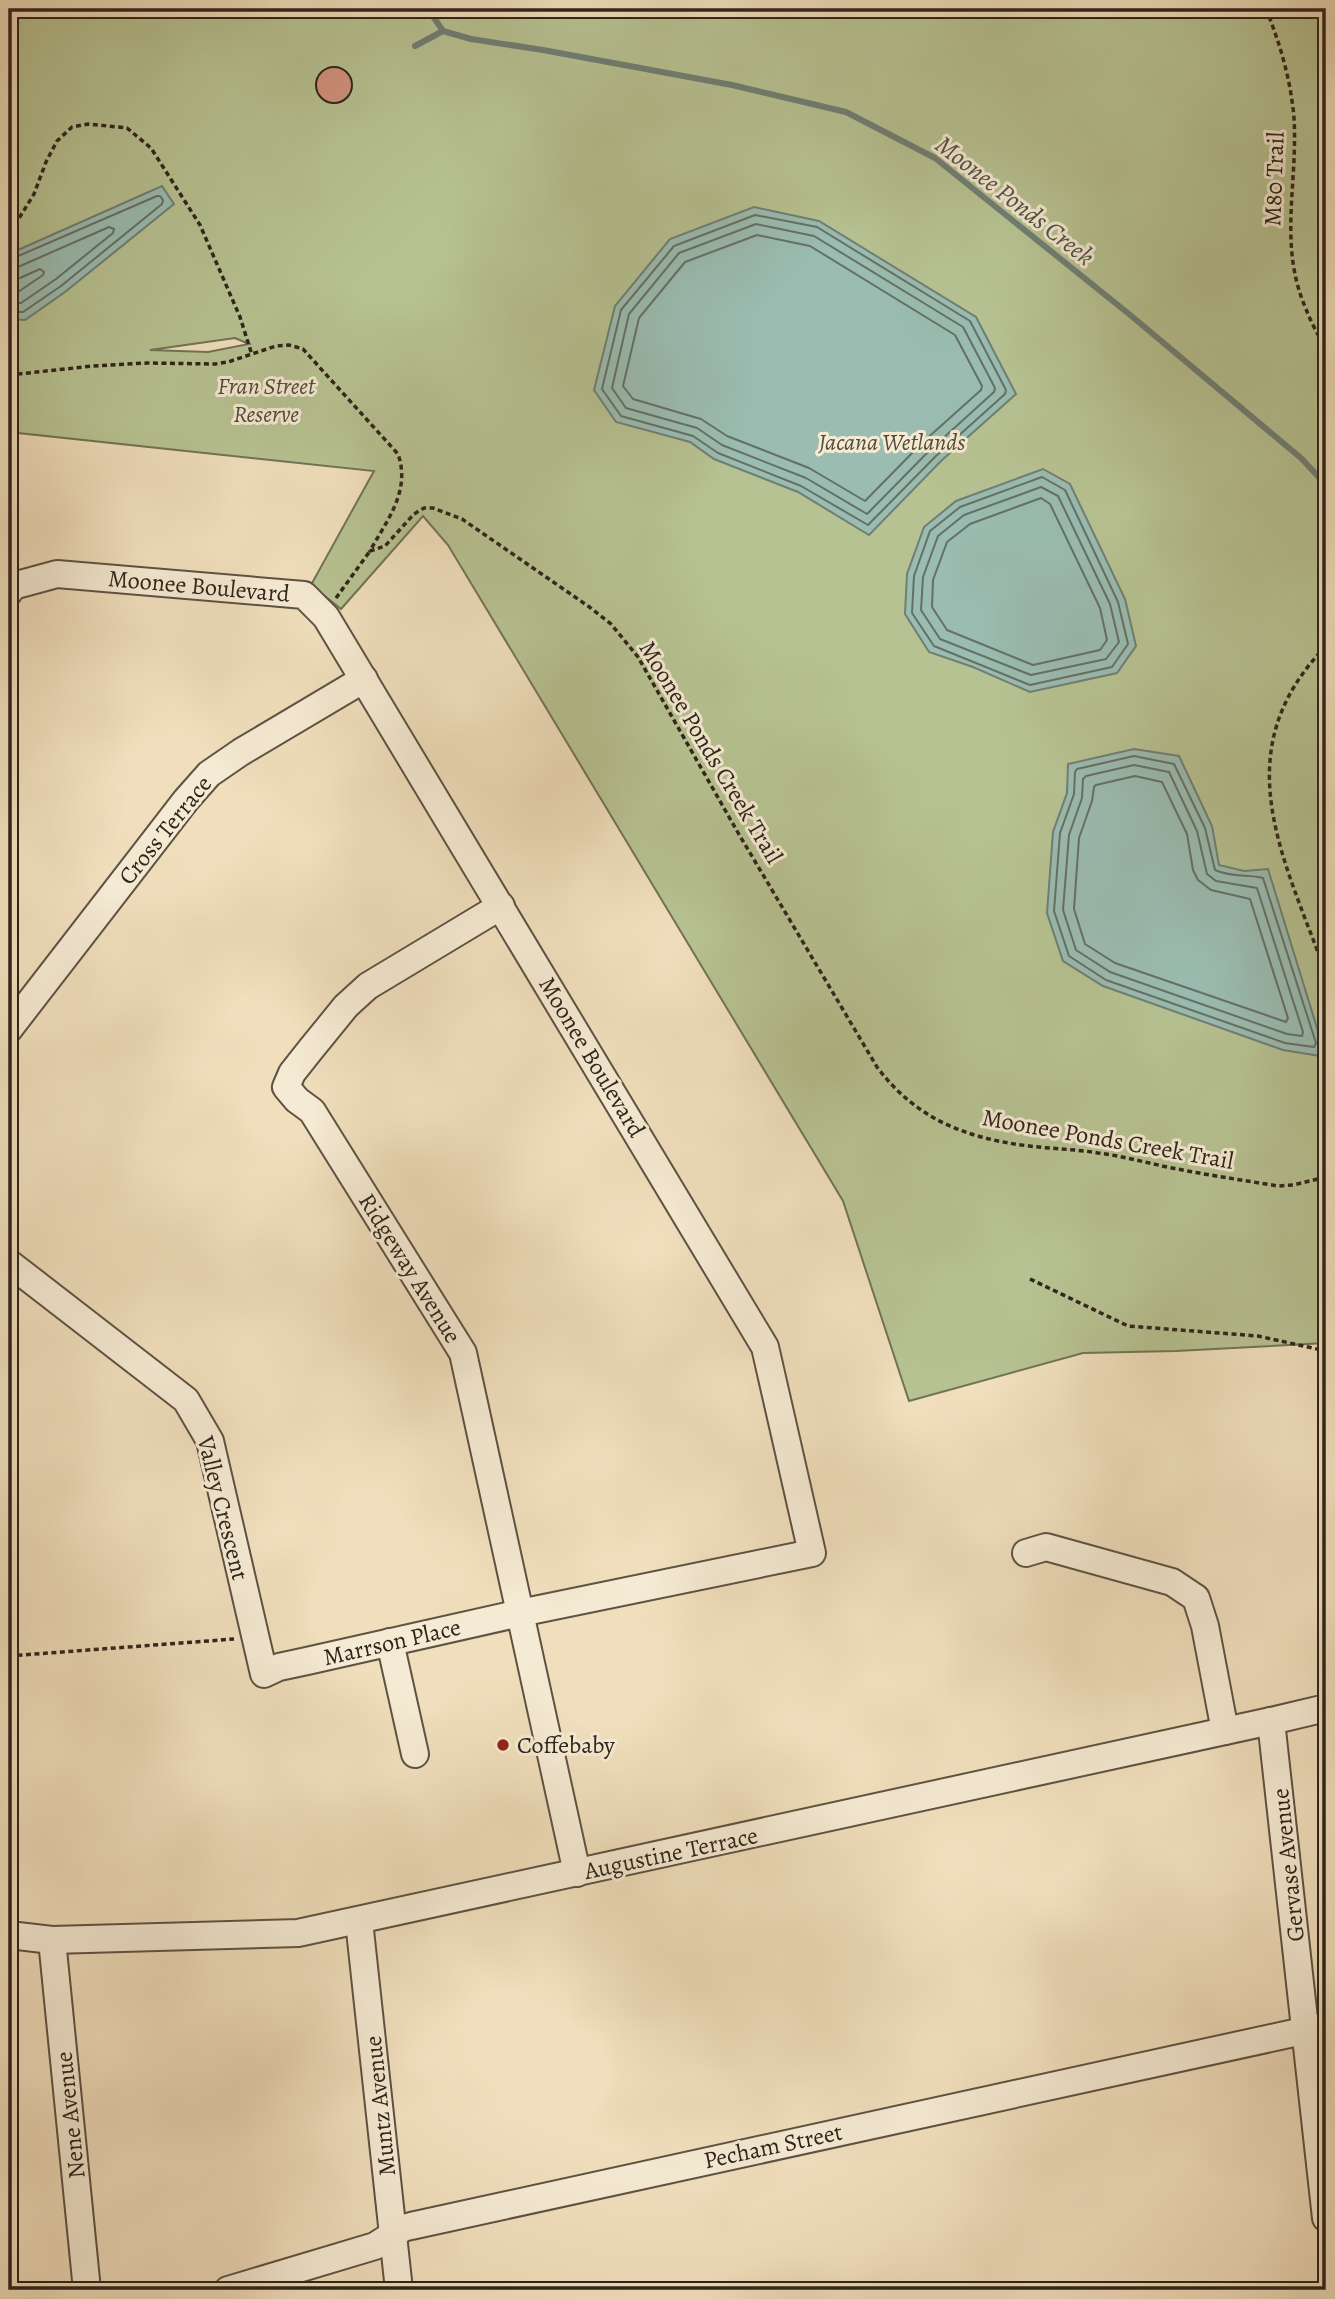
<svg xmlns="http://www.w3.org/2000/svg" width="1335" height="2299" viewBox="0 0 1335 2299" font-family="Alegreya,serif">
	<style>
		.green { fill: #b7c292; stroke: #727356; stroke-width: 2; fill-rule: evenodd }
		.water { fill: #9abcb1; stroke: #6f7f75; stroke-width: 2 }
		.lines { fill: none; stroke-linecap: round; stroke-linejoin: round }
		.shore { stroke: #647066; stroke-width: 2 }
		.stream { stroke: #6f7f75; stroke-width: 6 }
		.building { fill: #d2927e; stroke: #2e241a; stroke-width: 2 }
		.minor-casing { stroke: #5e5242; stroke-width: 30 }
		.path { stroke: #2e241a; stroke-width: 3.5; stroke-dasharray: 5 3.5; stroke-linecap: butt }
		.minor { stroke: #f5ead3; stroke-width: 26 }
		.poi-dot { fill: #8f2418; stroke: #f5ead3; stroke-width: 2.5 }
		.labels { text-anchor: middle; stroke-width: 6; stroke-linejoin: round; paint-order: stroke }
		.street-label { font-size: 24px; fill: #2e241a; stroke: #f5ead3 }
		.park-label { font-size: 24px; font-style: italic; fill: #504c38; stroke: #f5ead3 }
		.poi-label { font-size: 24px; fill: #2e241a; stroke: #f5ead3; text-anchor: start }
		.water-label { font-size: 26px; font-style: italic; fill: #4e5247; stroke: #f5ead3 }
	</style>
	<rect width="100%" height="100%" fill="#f0debc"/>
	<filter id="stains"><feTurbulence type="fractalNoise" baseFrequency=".00286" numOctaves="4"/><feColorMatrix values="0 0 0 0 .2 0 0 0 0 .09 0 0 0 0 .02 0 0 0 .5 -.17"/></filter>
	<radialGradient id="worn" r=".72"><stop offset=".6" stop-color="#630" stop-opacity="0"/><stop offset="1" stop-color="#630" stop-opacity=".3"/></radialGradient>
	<!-- green -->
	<path class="green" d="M 9,9 L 1326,9 L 1326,1343 L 1176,1351 L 1083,1353 L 909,1401 L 843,1201 L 448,545 L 423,516 L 341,609 L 311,585 L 374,471 L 9,432 ZM 235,338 L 249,344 L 208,352 L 150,350 Z"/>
	<!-- water -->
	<g class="water">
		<polygon points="162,186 174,204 65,292 25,320 9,319 9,254"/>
		<polygon points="754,207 819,221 976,317 1016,394 941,461 869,535 798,492 714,459 690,442 616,422 594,390 615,306 670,239"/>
		<polygon points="1043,469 1070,484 1125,599 1136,646 1117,673 1030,692 973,667 929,652 905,614 907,574 924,527 956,501"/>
		<polygon points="1134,749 1179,756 1212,826 1219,865 1244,871 1268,869 1326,1057 1283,1050 1103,986 1063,961 1047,913 1053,832 1067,793 1068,764"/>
	</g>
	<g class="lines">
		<!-- shore -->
		<g class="shore">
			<polygon points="755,215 817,227 970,321 1006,390 1005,394 936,456 868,525 801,486 718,453 693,436 621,416 602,389 621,310 674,246"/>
			<polygon points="756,224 814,236 963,327 995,388 994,392 930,450 867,514 806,478 722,445 697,428 626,408 612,388 629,314 679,253"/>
			<polygon points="757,235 810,246 955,335 982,386 981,390 923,442 865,501 809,468 727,436 701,419 633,399 623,386 639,318 685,262"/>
			<polyline points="9,260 157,196 160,196 163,200 162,204 61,286 23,312 9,312"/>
			<polyline points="9,269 18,267 109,227 114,229 113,233 56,279 21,303 9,303"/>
			<polyline points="9,279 20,278 40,269 44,272 43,275 18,292 9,293"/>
			<polygon points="1042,477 1065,490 1118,602 1128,644 1112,667 1030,685 934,646 912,613 914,576 930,531 960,507"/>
			<polygon points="1041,487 1058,496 1110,604 1119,642 1106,659 1031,675 940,639 921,610 923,577 938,536 964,515"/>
			<polygon points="1041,498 1050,504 1100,608 1107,640 1100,650 1033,665 947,630 932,607 933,580 947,542 970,524"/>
			<path d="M 1134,756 L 1174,764 L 1205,828 L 1215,870 C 1233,878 1248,874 1263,878 L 1316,1043 L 1314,1047 L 1285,1043 L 1106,980 L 1069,956 L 1054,911 L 1060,833 L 1074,794 L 1075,772 L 1077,769 Z"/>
			<polygon points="1134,765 1169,772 1197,831 1207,874 1216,881 1257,888 1303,1032 1302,1036 1287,1034 1110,972 1076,950 1063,910 1069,835 1082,798 1083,779 1086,776"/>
			<polygon points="1135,776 1162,782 1187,834 1193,870 1198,880 1211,890 1250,899 1288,1018 1286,1022 1115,963 1085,944 1074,909 1079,838 1092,801 1094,787 1096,785"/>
		</g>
		<!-- stream -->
		<g class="stream">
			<polyline points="428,9 443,31"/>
			<polyline points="415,46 443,31 471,39 543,50 732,85 846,112 935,158 1129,314 1301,458 1326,485"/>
		</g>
	</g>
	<!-- building -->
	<circle class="building" cx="334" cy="85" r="18"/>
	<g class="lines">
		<defs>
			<g id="minor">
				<polyline points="9,592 13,586 57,574 304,595 326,617 765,1347 812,1553 520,1613 307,1661 279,1667 264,1674 210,1441 186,1400 9,1263"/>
				<polyline points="501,906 368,986 346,1006 311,1049 292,1073 286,1087 297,1100 312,1111 463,1353 577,1873"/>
				<polyline points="9,1029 186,800 209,774 241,752 364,679"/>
				<polyline points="1026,1553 1046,1547 1172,1582 1196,1598 1205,1626 1225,1731"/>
				<polyline points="390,1642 415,1754"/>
				<polyline points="1271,1721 1326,2218"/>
				<polyline points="359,1921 399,2290"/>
				<polyline points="9,1935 52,1940 298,1933 1271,1721 1326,1708"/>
				<polyline points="52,1940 87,2290"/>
				<polyline points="228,2290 375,2246 403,2228 411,2226 1326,2026"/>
			</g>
		</defs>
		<!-- minor casing -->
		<use href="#minor" class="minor-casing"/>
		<!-- path -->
		<g class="path">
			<path d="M 1266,9 C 1280,43 1291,81 1294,118 C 1298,185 1278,245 1306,309 C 1311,322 1318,336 1326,347"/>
			<polyline points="9,231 13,228 34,194 46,162 57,141 72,127 88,124 127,128 151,148 200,225 240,317 252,355"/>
			<path d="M 9,375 L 93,366 L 147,363 L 215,364 L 228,362 L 276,346 L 289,345 L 303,349 L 398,454 C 411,491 387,520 370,551 L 385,546 L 414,514 L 424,508 L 433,508 L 462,519 L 588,606 L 611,624 L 638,657 L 737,831 L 877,1067 C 916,1119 965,1138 1029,1146 C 1052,1149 1075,1149 1098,1153 C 1123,1156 1147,1163 1172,1168 C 1207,1175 1242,1180 1278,1186 L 1293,1185 L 1326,1177"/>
			<polyline points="336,598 370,551"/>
			<path d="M 1326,646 C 1223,752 1284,857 1326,974"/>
			<polyline points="1030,1279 1128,1326 1258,1336 1326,1351"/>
			<polyline points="9,1656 234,1639"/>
		</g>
		<!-- minor -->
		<use href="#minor" class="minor"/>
	</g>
	<!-- markers -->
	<circle class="poi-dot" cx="503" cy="1745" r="7"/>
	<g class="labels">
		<!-- street labels -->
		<g class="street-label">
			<text transform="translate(1274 179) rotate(-88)" y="8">M80 Trail</text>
			<text transform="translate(199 586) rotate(5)" y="8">Moonee Boulevard</text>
			<text transform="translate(711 752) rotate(59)" y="8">Moonee Ponds Creek Trail</text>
			<text transform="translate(165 830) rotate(-51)" y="8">Cross Terrace</text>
			<text transform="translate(592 1057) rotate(59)" y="8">Moonee Boulevard</text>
			<text transform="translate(1108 1139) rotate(10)" y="8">Moonee Ponds Creek Trail</text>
			<text transform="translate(410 1268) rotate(58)" y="8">Ridgeway Avenue</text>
			<text transform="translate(223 1508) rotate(76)" y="8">Valley Crescent</text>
			<text transform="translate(392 1642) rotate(-13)" y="8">Marrson Place</text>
			<text transform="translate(671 1853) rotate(-12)" y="8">Augustine Terrace</text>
			<text transform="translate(1288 1865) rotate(-96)" y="8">Gervase Avenue</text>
			<text transform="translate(380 2106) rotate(-96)" y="8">Muntz Avenue</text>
			<text transform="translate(70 2115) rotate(-96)" y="8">Nene Avenue</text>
			<text transform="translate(773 2146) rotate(-12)" y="8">Pecham Street</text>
		</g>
		<!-- park labels -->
		<g class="park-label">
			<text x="266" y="394">Fran Street<tspan x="266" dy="28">Reserve</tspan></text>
			<text x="892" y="450">Jacana Wetlands</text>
		</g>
		<!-- poi labels -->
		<g class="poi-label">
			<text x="517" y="1753">Coffebaby</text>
		</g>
		<!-- water labels -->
		<g class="water-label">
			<text transform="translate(1015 200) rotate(38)" y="9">Moonee Ponds Creek</text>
		</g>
	</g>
	<!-- margin -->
	<rect width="1335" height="2299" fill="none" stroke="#f0debc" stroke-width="35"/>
	<rect x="10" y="10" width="1314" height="2278" fill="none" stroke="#2e241a" stroke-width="3.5"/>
	<rect x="18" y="18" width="1300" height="2264" fill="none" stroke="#2e241a" stroke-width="2"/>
	<rect width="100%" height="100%" filter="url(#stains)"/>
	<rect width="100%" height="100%" fill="url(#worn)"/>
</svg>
